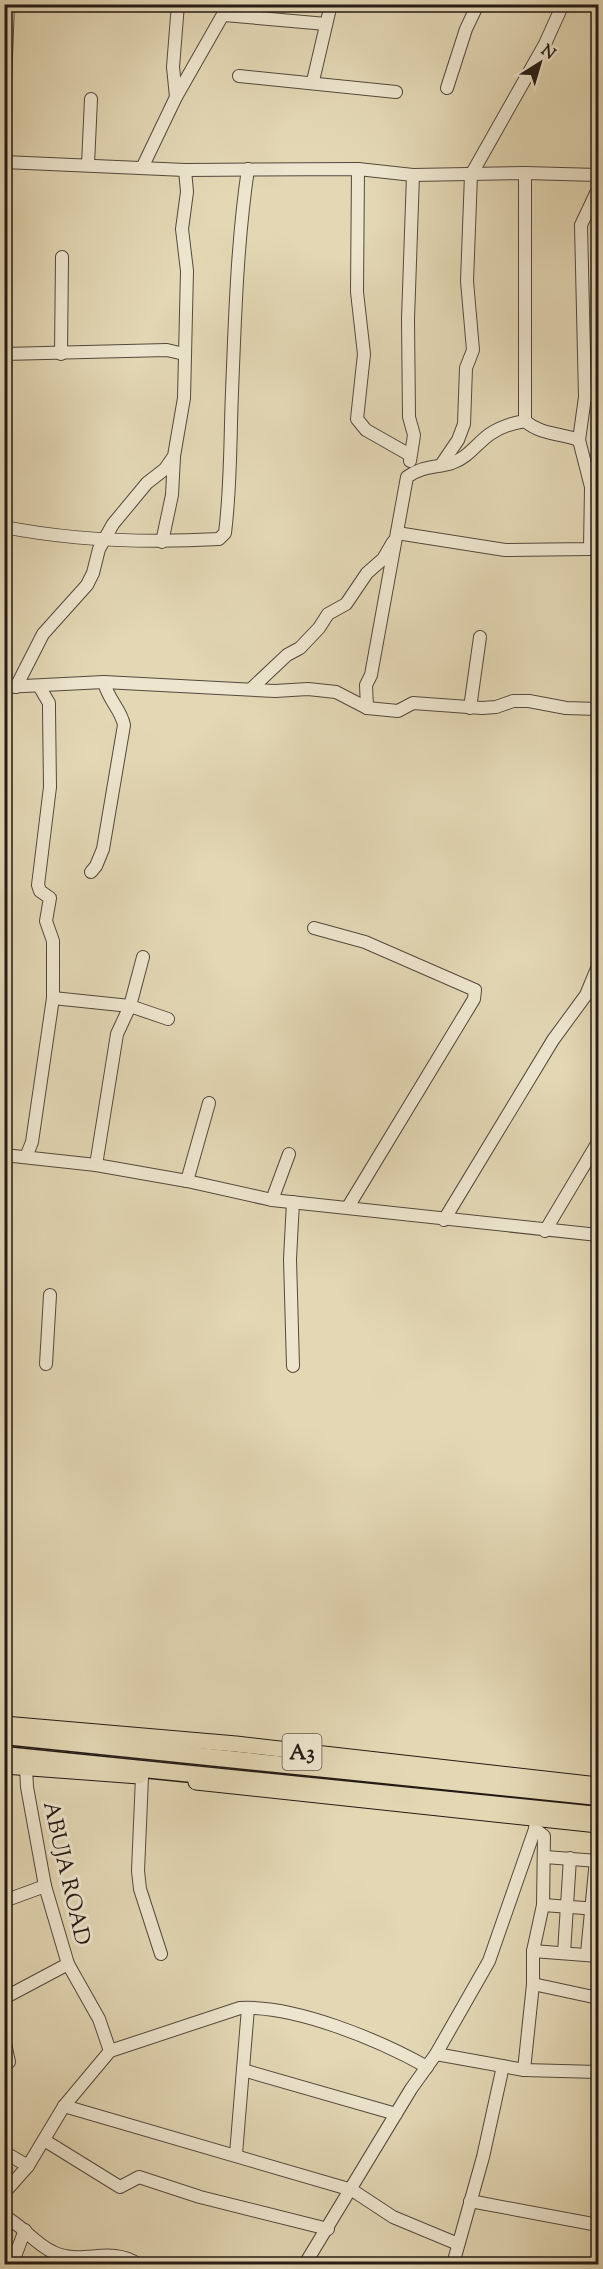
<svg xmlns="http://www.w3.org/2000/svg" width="603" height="2269" viewBox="0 0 603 2269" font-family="'Sorts Mill Goudy',serif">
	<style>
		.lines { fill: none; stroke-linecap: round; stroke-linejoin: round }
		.minor-casing { stroke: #54493d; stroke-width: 14 }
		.major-casing { stroke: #251a15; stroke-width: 17 }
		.highway-casing { stroke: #251a15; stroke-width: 19 }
		.minor { stroke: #ede5ce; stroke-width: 12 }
		.major { stroke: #e3d7b4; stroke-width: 15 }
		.highway { stroke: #e3d7b4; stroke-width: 16 }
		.labels { text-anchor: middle; stroke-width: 6; stroke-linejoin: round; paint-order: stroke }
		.shield { fill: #ede5ce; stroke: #61574c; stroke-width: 1.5 }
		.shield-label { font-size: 21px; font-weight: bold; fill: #251a15 }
		.street-label { font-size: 22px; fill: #251a15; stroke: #ede5ce }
	</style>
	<rect width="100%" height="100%" fill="#e3d7b4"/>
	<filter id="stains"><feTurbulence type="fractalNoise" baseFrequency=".00333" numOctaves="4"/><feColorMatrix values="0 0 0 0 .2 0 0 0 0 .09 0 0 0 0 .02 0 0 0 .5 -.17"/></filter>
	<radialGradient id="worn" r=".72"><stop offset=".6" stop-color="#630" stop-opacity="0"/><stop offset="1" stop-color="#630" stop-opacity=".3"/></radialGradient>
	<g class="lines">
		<defs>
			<g id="minor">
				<polyline points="224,15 326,24"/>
				<polyline points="239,76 396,92"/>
				<polyline points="313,81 331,4"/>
				<polyline points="447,88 466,29 478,4"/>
				<polyline points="176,97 173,67 178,4"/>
				<polyline points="4,109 8,4"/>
				<polyline points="4,162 185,170 358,169 413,175 525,173 598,175"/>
				<polyline points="88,164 91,99"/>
				<polyline points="142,168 176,97 229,4"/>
				<polyline points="358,169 357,292 364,354 357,419 366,430 410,455"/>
				<polyline points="525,173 525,421"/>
				<polyline points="4,354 167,350 184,354"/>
				<polyline points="61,354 62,257"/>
				<polyline points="585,397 581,225 598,189"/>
				<polyline points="410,461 414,435 409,417 408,319 413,175"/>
				<polyline points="441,465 458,440 464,424 466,368 473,350 467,281 471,175 545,44 563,4"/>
				<path d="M 4,527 C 75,541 147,543 219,539 L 225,533 C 231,485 230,440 232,392 C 235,318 237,243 248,169"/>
				<polyline points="397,533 505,550 590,549 591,487 579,440"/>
				<polyline points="162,542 172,495 174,457"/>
				<polyline points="4,687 104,682 275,691 308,689 336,692 367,708 398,711 413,703 482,708 496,707 513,701 529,701 566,708 598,709"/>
				<polyline points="16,687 43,634 87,585 93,573 99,549 113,524 147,483 165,469 174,456 184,398 187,271 182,229 187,192 185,170"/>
				<polyline points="251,689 287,655 300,648 319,628 328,614 346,604 367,573 383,559 393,542"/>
				<path d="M 367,708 L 366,685 L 371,675 L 407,477 C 422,466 435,468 452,463 C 469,457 476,444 490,434 C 500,427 513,423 525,421 C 541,435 561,433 579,440 L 585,397 L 598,391"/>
				<polyline points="470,708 480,637"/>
				<path d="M 91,872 L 96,866 L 103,849 L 124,725 C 121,709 108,700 104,682"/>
				<polyline points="314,928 365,942 475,990 474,999 348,1207"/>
				<polyline points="53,998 130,1006 168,1019"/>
				<polyline points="4,1155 96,1165 187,1181 272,1200 598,1235"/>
				<polyline points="26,1157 32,1142 53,998 53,941 46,921 50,898 40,891 38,885 50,787 49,710 49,703 39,686"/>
				<polyline points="96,1165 117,1034 130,1006 143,957"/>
				<polyline points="187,1181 209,1103"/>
				<polyline points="272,1200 289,1154"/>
				<polyline points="293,1202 290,1259 293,1366"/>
				<polyline points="444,1220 553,1040 586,995 598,966"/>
				<polyline points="545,1231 598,1142"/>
				<polyline points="46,1364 50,1295"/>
				<polyline points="26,1768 27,1787 45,1886 68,1964 99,2019 110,2051"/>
				<polyline points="142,1777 138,1871 140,1889 161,1954"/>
				<polyline points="545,1857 598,1861"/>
				<polyline points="4,1901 45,1886"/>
				<polyline points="543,1905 598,1909"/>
				<polyline points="533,1951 598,1956"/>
				<polyline points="564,1953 570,1858"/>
				<polyline points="587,1953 596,1860"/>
				<polyline points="533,1984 598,1998"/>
				<polyline points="4,1998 68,1964"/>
				<polyline points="4,2039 9,2062"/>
				<path d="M 110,2051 L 240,2008 C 295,2005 379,2040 427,2067"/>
				<polyline points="436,2054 524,2070 598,2072"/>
				<polyline points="243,2070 396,2114"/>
				<polyline points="524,2070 533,1984 533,1951 543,1905 544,1836 535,1829"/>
				<polyline points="64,2106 352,2190 393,2217 458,2244"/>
				<polyline points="44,2140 120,2187 139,2177 200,2197 328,2229"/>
				<polyline points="4,2152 28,2166"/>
				<polyline points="236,2154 248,2008"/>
				<polyline points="4,2193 28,2166 64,2106 110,2051"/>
				<polyline points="470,2201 598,2225"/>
				<path d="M 4,2216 C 22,2225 35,2244 53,2252 C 82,2266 109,2245 138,2264"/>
				<polyline points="12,2264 25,2230"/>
				<polyline points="305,2264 411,2089 436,2054 489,1961 535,1829 536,1818"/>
				<polyline points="453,2264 483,2157 503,2066"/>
			</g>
			<g id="major">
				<polyline points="4,1724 236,1744 598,1785"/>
				<polyline points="4,1766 139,1776"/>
				<polyline points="196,1782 598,1825"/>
			</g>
			<g id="highway">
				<polyline points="4,1736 598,1797"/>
				<polyline points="4,1755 598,1815"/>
			</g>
		</defs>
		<!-- minor casing -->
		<use href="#minor" class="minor-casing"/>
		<!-- major casing -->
		<use href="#major" class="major-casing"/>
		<!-- highway casing -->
		<use href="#highway" class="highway-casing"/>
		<!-- minor -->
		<use href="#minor" class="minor"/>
		<!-- major -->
		<use href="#major" class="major"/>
		<!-- highway -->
		<use href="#highway" class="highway"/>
	</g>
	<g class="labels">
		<!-- shield labels -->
		<rect class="shield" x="282.5" y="1734" width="39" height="36" rx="4.5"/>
		<g class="shield-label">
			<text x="302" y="1759">A3</text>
		</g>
		<!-- street labels -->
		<g class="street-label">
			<text transform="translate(68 1873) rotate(77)" y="8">ABUJA ROAD</text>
		</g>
	</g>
	<!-- margin -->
	<rect width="603" height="2269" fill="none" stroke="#e3d7b4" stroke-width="24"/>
	<rect x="6" y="6" width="591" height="2257" fill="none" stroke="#251a15" stroke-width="3"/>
	<rect x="12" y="12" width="579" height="2245" fill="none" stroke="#251a15" stroke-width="1.5"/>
	<!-- north arrow -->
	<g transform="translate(540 63) rotate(37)" stroke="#ede5ce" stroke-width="4.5" paint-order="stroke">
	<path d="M0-4.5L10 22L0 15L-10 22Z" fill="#251a15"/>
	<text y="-9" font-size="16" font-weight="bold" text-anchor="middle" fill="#251a15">N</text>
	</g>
	<rect width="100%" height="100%" filter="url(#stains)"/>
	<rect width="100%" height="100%" fill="url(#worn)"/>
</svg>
